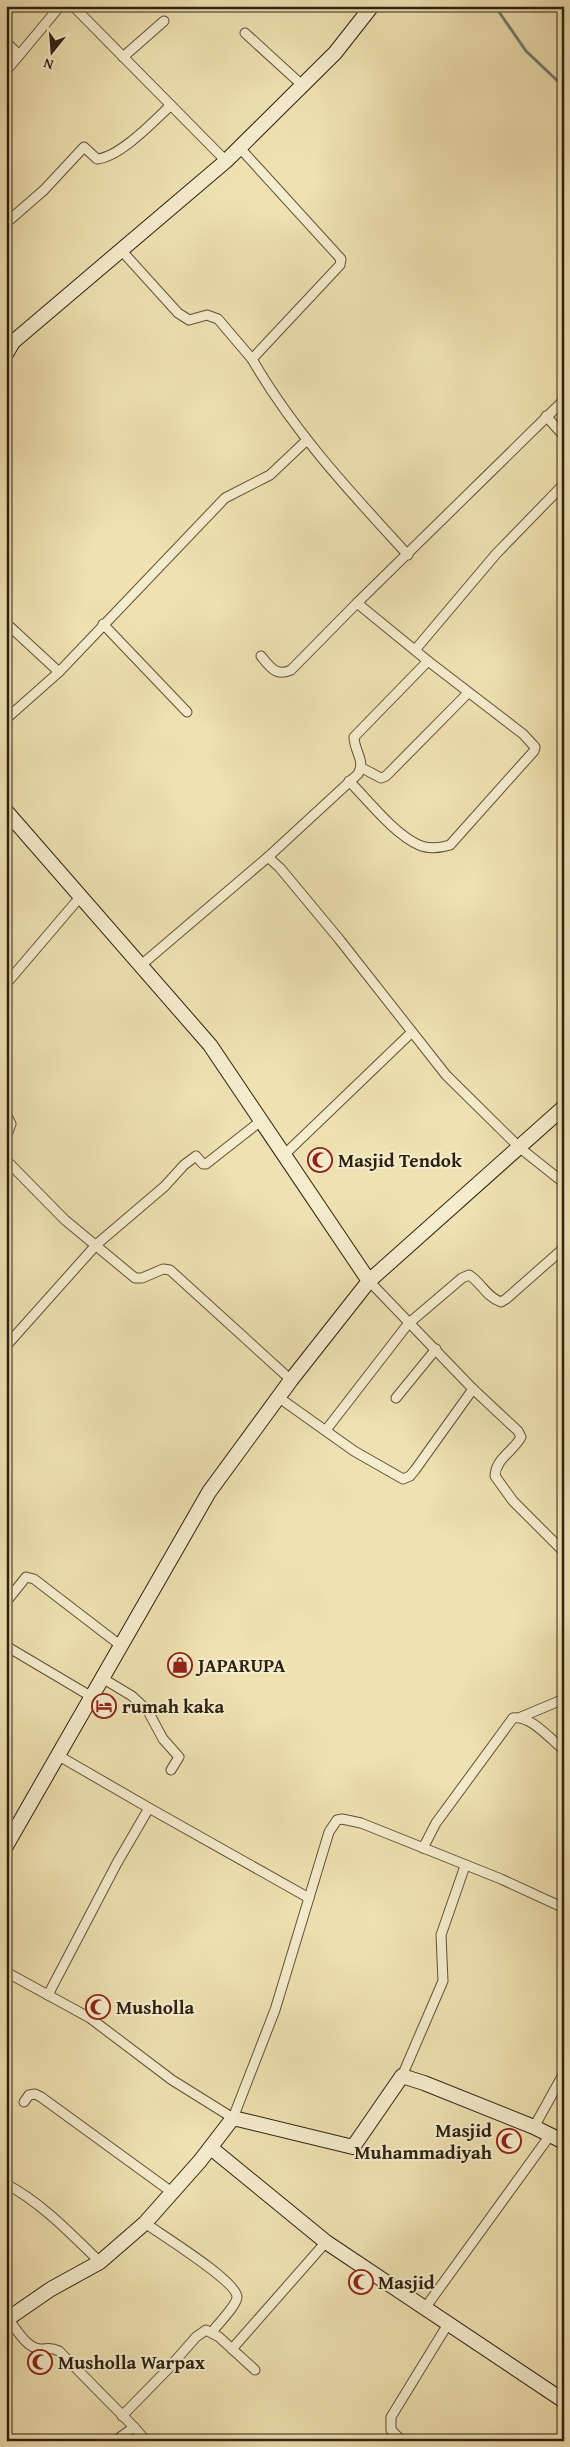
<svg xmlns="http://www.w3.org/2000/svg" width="570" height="2447" viewBox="0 0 570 2447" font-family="'Gentium Book Plus',serif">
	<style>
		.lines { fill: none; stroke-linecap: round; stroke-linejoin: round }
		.stream { stroke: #6f7e71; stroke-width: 3 }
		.street-casing { stroke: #5e5139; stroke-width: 11 }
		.secondary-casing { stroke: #2e2111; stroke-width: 16 }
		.street { stroke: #f5eccc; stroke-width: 9 }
		.secondary { stroke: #f5eccc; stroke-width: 14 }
		.labels { text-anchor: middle; stroke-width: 4; stroke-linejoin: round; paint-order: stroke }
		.poi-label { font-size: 19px; font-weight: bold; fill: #2e2111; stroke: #f5eccc; text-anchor: start }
	</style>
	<rect width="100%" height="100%" fill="#efe1b1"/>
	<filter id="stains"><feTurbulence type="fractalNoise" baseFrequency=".004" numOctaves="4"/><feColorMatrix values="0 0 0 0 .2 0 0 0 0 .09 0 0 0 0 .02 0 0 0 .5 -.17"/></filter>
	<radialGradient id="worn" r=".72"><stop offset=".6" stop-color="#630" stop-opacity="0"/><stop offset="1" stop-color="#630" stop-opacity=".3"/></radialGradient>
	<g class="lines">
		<!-- stream -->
		<polyline class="stream" points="495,6 526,51 564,87"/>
		<defs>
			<g id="street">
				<polyline points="73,6 226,161"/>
				<polyline points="245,33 302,85"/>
				<polyline points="6,42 19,55"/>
				<polyline points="123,57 164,21"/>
				<polyline points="6,71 60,6"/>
				<path d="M 239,147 L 341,259 L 340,265 L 252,359 C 294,432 352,494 408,555"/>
				<path d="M 6,223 L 44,190 L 84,147 L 97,159 C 120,157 153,122 170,106"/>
				<polyline points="121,250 178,313 189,320 207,315 218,319 252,359"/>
				<polyline points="546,416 564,436"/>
				<polyline points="6,623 59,672"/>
				<polyline points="103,624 187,712"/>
				<polyline points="415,650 496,554 564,484"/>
				<path d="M 261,656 C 270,667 276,677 291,670 L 357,603"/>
				<polyline points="6,719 59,672 225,498 270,475 307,440"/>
				<polyline points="362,768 381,778 386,776 468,693"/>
				<path d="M 349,781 C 368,800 394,834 419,845 C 428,849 440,848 450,845 L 534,751 L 535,747 L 523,734 L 428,661"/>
				<path d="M 268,857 L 358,774 C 366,761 354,751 354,737 L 428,661 L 357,603 L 564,400"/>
				<polyline points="140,966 268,857 280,868 339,939 446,1075 520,1148 564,1183"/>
				<polyline points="6,984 81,896"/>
				<polyline points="6,1114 11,1124 6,1138"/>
				<polyline points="285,1154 412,1032"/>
				<polyline points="6,1160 65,1220 135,1278 142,1278 163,1269 170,1270 291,1380"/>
				<path d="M 369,1281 L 473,1389 L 518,1431 L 521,1437 C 513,1452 496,1458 495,1476 L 513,1501 L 564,1552"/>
				<polyline points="6,1346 97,1244 165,1186 184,1165 196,1156 203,1164 206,1164 262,1120"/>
				<polyline points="278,1397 354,1451 403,1479 410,1476 415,1470 473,1389"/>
				<polyline points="396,1398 436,1349"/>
				<path d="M 326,1430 L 408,1324 L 462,1278 L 469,1275 C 481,1282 486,1297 501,1302 L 506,1299 L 564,1248"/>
				<polyline points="6,1602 26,1577 34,1579 120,1645"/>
				<polyline points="6,1646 92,1697"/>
				<polyline points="102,1678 132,1696 148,1711 163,1739 179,1757 171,1770"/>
				<polyline points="521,1717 564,1699"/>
				<polyline points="149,1808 309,1898"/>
				<path d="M 423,1848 L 436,1823 L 513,1718 C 531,1715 550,1739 564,1750"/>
				<polyline points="6,1972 90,2018 172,2080 233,2118 275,2010 329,1832 337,1820 342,1819 361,1823 501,1879 564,1908"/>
				<polyline points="48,1995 117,1863 149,1808 59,1756"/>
				<polyline points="402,2076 443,1981 441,1935 465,1866"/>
				<polyline points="24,2102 29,2095 35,2094 41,2097 173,2193"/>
				<polyline points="534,2127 564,2073"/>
				<path d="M 6,2184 C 42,2203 71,2234 100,2262"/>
				<path d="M 145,2223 C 160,2234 237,2281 237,2297 C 237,2305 217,2325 212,2332"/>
				<polyline points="425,2308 551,2134"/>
				<path d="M 8,2319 C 16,2328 26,2348 40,2349 C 48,2349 51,2347 59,2351 L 134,2427"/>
				<polyline points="232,2349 326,2242"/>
				<polyline points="122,2416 168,2369 196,2337 206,2330 219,2337 255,2370"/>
				<polyline points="115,2441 134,2427 146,2441"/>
				<polyline points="402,2441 391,2430 391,2417 448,2324"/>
			</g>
			<g id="secondary">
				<polyline points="6,354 13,342 226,161 335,53 372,6"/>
				<polyline points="6,811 210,1045 369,1281 291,1380 209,1492 6,1846"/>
				<polyline points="369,1281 564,1107"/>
				<polyline points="211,2148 326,2242 564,2401"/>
				<polyline points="6,2320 51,2289 100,2262 145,2223 200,2161 233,2118 353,2147 402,2076 424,2083 534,2127 564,2142"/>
			</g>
		</defs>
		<!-- street casing -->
		<use href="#street" class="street-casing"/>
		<!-- secondary casing -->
		<use href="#secondary" class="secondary-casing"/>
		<!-- street -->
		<use href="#street" class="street"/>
		<!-- secondary -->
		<use href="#secondary" class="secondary"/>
	</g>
	<!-- icons -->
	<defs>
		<symbol id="mosque-ring" viewBox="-11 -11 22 22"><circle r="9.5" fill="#f5eccc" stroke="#8f2418" stroke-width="1.5"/><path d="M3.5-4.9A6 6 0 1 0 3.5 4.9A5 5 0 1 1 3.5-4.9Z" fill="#8f2418"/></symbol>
		<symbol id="shop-ring" viewBox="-11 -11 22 22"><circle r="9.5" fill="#f5eccc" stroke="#8f2418" stroke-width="1.5"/><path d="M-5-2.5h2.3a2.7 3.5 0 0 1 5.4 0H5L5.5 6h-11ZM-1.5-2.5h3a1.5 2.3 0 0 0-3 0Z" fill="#8f2418"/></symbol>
		<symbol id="hotel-ring" viewBox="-11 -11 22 22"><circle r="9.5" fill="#f5eccc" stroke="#8f2418" stroke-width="1.5"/><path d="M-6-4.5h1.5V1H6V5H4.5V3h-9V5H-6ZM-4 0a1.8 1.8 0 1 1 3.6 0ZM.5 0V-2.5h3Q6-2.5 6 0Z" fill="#8f2418"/></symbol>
	</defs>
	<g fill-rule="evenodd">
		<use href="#mosque-ring" x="306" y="1146" width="28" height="28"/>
		<use href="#shop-ring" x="166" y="1651" width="28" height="28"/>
		<use href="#hotel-ring" x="90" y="1692" width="28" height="28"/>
		<use href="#mosque-ring" x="84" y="1993" width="28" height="28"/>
		<use href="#mosque-ring" x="495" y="2127" width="28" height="28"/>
		<use href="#mosque-ring" x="347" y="2268" width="28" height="28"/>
		<use href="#mosque-ring" x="26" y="2348" width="28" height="28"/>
	</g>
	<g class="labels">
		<!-- poi labels -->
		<g class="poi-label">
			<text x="338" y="1167">Masjid Tendok</text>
			<text x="198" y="1672">JAPARUPA</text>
			<text x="122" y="1713">rumah kaka</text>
			<text x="116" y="2014">Musholla</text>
			<text x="492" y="2137" text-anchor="end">Masjid<tspan x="492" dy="22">Muhammadiyah</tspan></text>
			<text x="378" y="2289">Masjid</text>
			<text x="58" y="2369">Musholla Warpax</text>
		</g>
	</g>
	<!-- margin -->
	<rect width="570" height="2447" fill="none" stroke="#efe1b1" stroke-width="25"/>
	<rect x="8" y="8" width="555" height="2432" fill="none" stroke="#2e2111" stroke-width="2.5"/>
	<rect x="12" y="12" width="545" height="2422" fill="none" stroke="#2e2111"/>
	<!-- north arrow -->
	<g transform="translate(52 52) rotate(197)" stroke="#f5eccc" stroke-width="4" paint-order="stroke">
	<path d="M0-4L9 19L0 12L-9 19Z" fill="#2e2111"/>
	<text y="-8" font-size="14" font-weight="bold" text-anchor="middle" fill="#2e2111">N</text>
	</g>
	<rect width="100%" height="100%" filter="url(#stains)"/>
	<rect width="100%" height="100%" fill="url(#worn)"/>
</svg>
